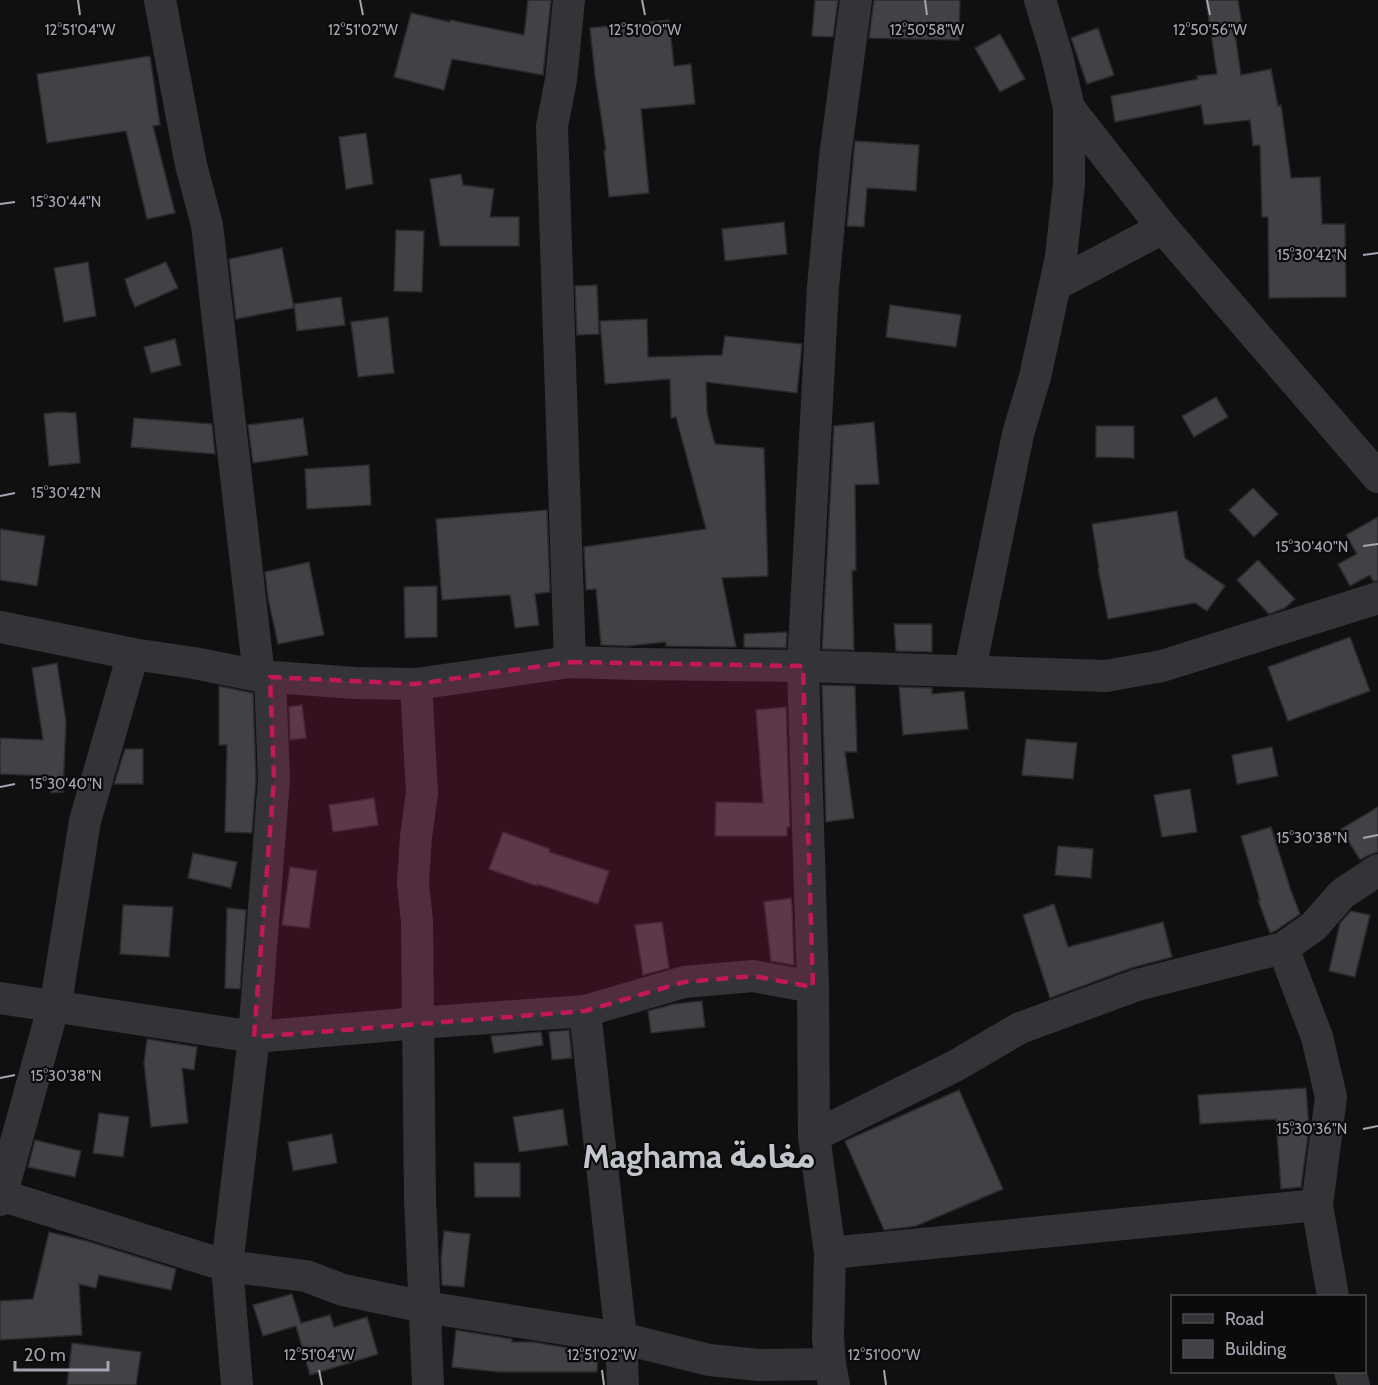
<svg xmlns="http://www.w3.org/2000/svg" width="1378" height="1385" viewBox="0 0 1378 1385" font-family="Cabin,'Noto Sans Arabic',sans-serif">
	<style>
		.building { fill: #424246; stroke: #2b2a2d; stroke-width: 1.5 }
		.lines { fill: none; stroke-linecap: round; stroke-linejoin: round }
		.street { stroke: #343438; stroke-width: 32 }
		.marked { fill: #c2185b; fill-opacity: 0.2; stroke: #c2185b; stroke-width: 4.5; stroke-dasharray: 12 8; stroke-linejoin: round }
		.ticks { fill: none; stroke: #a3a6b0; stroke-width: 2 }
		.labels { text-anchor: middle; stroke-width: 4.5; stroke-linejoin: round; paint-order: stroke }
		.town-label { font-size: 33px; font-weight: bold; fill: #c3c5cd; stroke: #0b0b0c }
		.ticks-label { font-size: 15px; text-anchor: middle; fill: #a3a6b0; stroke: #0b0b0c; stroke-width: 4.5; stroke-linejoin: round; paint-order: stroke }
	</style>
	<rect width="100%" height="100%" fill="#101011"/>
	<!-- building -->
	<g class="building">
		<polygon points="528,0 551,0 543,75 452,59 444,90 394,77 411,13 450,22 450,20 524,35"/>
		<polygon points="815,0 838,0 833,37 812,36"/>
		<polygon points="874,0 960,0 959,40 869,38"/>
		<polygon points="1206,0 1238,0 1242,25 1234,26 1241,75 1271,69 1278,106 1281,105 1291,178 1320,177 1322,224 1345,224 1346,297 1269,298 1268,217 1262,217 1260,145 1253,146 1250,120 1204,125 1201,105 1115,122 1111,96 1198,79 1197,76 1217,74"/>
		<polygon points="669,20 674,66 691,64 695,104 641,109 649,193 609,197 604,150 606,150 595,76 590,28"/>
		<polygon points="1098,28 1114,75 1087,84 1071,38"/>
		<polygon points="1000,34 1025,79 1000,92 975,48"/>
		<polygon points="150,56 160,125 153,126 175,213 147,219 126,131 47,143 37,74"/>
		<polygon points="366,133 373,184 346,189 339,137"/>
		<polygon points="855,141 919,145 916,191 867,188 864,227 847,226"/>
		<polygon points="461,174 463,185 494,189 490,217 519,217 519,246 440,246 430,179"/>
		<polygon points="784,222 787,254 725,261 722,229"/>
		<polygon points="396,230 424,231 422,292 394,291"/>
		<polygon points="282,248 294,308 236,319 229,259"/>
		<polygon points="88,262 96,316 64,322 54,268"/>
		<polygon points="166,262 178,288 135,307 130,296 125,279"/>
		<polygon points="597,285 599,334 577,335 575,286"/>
		<polygon points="341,297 345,325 297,331 294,304"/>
		<polygon points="890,305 961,315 956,347 886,337"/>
		<polygon points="388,317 394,373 358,377 351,322"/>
		<polygon points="647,319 648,357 722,355 725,336 802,344 797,393 706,382 707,413 715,444 764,448 768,576 722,578 736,647 666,646 666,642 628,646 601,645 596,589 586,590 584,547 706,529 676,417 671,418 670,379 605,384 600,321"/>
		<polygon points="175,339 181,365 151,373 144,347"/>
		<polygon points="1216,397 1228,417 1194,437 1182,416"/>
		<polygon points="60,412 76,413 80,463 49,466 44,414"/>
		<polygon points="134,418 212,424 215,454 131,447"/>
		<polygon points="303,418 308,455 253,463 248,425"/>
		<polygon points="874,422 879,484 855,485 856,570 852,571 854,650 822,649 834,426"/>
		<polygon points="1096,426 1134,426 1134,458 1096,457"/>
		<polygon points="369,465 371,505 307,509 305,469"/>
		<polygon points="1253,488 1278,514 1254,537 1229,510"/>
		<polygon points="547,510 550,592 535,594 539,625 515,628 510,595 442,600 436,519"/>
		<polygon points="1177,511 1185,558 1225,586 1207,611 1195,603 1108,619 1098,569 1099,568 1092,524"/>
		<polygon points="1378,517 1378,581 1373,581 1370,575 1350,586 1338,564 1357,554 1346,535"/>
		<polygon points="0,529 45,536 37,586 0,580"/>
		<polygon points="1258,560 1295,599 1285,608 1269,614 1237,580"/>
		<polygon points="309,562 324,635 278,644 268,598 265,572"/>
		<polygon points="437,586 437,637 405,638 404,587"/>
		<polygon points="894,624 932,624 932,652 896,651"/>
		<polygon points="787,632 786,648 744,647 744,634"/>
		<polygon points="1350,637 1370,691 1288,721 1268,667"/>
		<polygon points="57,663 66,721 63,792 51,793 49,776 0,774 0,738 43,740 32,668"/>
		<polygon points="822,685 855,686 857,752 845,752 854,818 826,822"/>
		<polygon points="219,686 253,693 256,779 252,833 225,832 227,745 219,745"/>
		<polygon points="899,687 932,688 932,694 964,691 968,729 903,735"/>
		<polygon points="302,705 306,738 290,740 289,707"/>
		<polygon points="786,707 790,827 787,827 787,836 715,836 716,802 763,803 756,710"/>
		<polygon points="1026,739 1077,743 1073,779 1022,775"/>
		<polygon points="1272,747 1278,776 1237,784 1232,755"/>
		<polygon points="125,749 143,749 143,784 114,784"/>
		<polygon points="1190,789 1197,832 1162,837 1154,795"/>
		<polygon points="374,798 378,825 333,832 329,805"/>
		<polygon points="1378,807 1378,852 1369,855 1360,860 1341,829"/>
		<polygon points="1271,827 1291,891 1300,914 1275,931 1270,933 1258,900 1260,900 1241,836"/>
		<polygon points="503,832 550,849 549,852 609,871 598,904 537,884 537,886 489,869"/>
		<polygon points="1058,846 1093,849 1091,878 1055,875"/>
		<polygon points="193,853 237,862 231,888 188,878"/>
		<polygon points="290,867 317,871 309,928 282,925"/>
		<polygon points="791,898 792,907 794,965 771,961 764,902"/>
		<polygon points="1054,904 1068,947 1163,922 1172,957 1131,968 1050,998 1023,915"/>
		<polygon points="123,905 173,907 169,957 120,954"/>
		<polygon points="227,908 246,910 240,989 225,988"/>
		<polygon points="1351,911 1370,915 1355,977 1329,971 1340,923"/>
		<polygon points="662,922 669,968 643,975 635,925"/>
		<polygon points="702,1001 705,1027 651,1033 648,1011 674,1004"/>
		<polygon points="569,1030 572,1058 552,1060 549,1032"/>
		<polygon points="541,1032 543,1045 494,1053 491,1036"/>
		<polygon points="147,1039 197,1047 194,1070 182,1068 188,1123 151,1127 144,1063"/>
		<polygon points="1306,1088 1309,1128 1301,1187 1281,1189 1276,1119 1200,1124 1198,1095"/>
		<polygon points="959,1090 1003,1189 916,1226 884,1230 845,1141"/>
		<polygon points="563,1109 568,1145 519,1152 513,1117"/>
		<polygon points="99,1113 129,1117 123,1157 93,1153"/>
		<polygon points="332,1134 337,1163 293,1171 288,1142"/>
		<polygon points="35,1140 81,1151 75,1177 28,1167"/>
		<polygon points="474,1163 520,1163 520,1197 475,1197"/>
		<polygon points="444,1231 470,1234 464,1287 442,1285 441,1259"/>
		<polygon points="49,1232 87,1241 176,1269 171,1290 99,1275 96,1288 79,1284 82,1335 0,1340 0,1301 33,1299"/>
		<polygon points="292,1294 301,1323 330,1315 334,1327 367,1317 378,1354 310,1375 296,1326 263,1336 253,1305"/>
		<polygon points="456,1330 512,1339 512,1342 533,1342 598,1353 597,1372 499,1372 452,1367"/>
		<polygon points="72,1343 141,1352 136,1385 67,1385"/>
	</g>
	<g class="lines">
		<!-- street -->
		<g class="street">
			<polyline points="160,0 191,165 207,225 259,676"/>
			<polyline points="569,0 561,80 552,126 570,662"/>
			<polyline points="1069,108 1163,228 1378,477"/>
			<polyline points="1055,285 1163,228"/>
			<polyline points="0,627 133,654 194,663 259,676 356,683 416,684 570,662 637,664 803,666 1106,676 1162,666 1378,598"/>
			<polyline points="970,670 1018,434 1035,377 1061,257 1069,184 1069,108 1057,56 1040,0"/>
			<polyline points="416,684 422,793 416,837 413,883 417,922 420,1199 428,1385"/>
			<polyline points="1283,948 1317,1037 1331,1097 1317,1205 1333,1296"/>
			<polyline points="0,998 254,1037 418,1023 585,1011 684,982 753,976 813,987"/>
			<polyline points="585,1011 621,1338 623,1385"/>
			<polyline points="814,1136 955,1066 1020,1028 1137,985 1283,948 1314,926 1342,894 1378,870"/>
			<polyline points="0,1195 227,1266 306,1276 343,1290 425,1307 621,1338 709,1360 759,1365 830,1364"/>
			<polyline points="0,1200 58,990 85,821 133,654"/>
			<polyline points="830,1253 1317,1205"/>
			<polyline points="1350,1372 1354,1385"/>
			<polyline points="237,1385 227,1266 254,1037 274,779 270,677"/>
			<polyline points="834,1385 830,1364 828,1337 830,1253 814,1136 813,987 803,666 823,287 835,157 856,0"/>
		</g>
	</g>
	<!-- marked area -->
	<path class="marked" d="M 570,662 L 803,666 L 813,987 L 753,976 L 684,982 L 585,1011 L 254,1037 L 274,779 L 270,677 L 416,684 Z"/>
	<!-- ticks -->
	<path class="ticks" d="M 78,0 L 80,15M 360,0 L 363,15M 642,0 L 645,15M 925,0 L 927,15M 1207,0 L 1210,15M 0,204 L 15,202M 1363,255 L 1378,253M 0,496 L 15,493M 1363,546 L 1378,544M 0,787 L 15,784M 1363,838 L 1378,835M 0,1078 L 15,1075M 1363,1129 L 1378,1126M 319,1370 L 322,1385M 602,1370 L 604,1385M 884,1370 L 886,1385"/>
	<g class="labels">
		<!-- town labels -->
		<g class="town-label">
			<text x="699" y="1168">Maghama مغامة</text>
		</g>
	</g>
	<g class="ticks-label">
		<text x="1210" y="35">12°50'56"W</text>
		<text x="80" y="35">12°51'04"W</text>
		<text x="363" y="35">12°51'02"W</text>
		<text x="645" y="35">12°51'00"W</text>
		<text x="927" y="35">12°50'58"W</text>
		<text x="66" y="207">15°30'44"N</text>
		<text x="1312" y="260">15°30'42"N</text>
		<text x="66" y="498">15°30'42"N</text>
		<text x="1312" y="552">15°30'40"N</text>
		<text x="66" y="789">15°30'40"N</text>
		<text x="1312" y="843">15°30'38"N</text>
		<text x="66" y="1081">15°30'38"N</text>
		<text x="1312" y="1134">15°30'36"N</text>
		<text x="319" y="1360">12°51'04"W</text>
		<text x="602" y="1360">12°51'02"W</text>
		<text x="884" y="1360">12°51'00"W</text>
	</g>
	<!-- legend -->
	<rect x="1171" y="1295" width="195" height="78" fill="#0b0b0c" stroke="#48494e" stroke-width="1.5"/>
	<rect x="1183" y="1314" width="30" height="9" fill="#343438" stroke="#48494e" stroke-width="1.5"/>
	<text x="1225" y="1325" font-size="18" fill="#a3a6b0">Road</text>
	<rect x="1183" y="1340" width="30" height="18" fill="#424246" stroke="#48494e" stroke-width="1.5"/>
	<text x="1225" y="1355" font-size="18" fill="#a3a6b0">Building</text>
	<!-- scale -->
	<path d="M15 1361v9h93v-9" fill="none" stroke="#a3a6b0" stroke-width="3"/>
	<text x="24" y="1361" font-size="18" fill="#a3a6b0" stroke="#0b0b0c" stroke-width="4.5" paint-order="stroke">20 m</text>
</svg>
